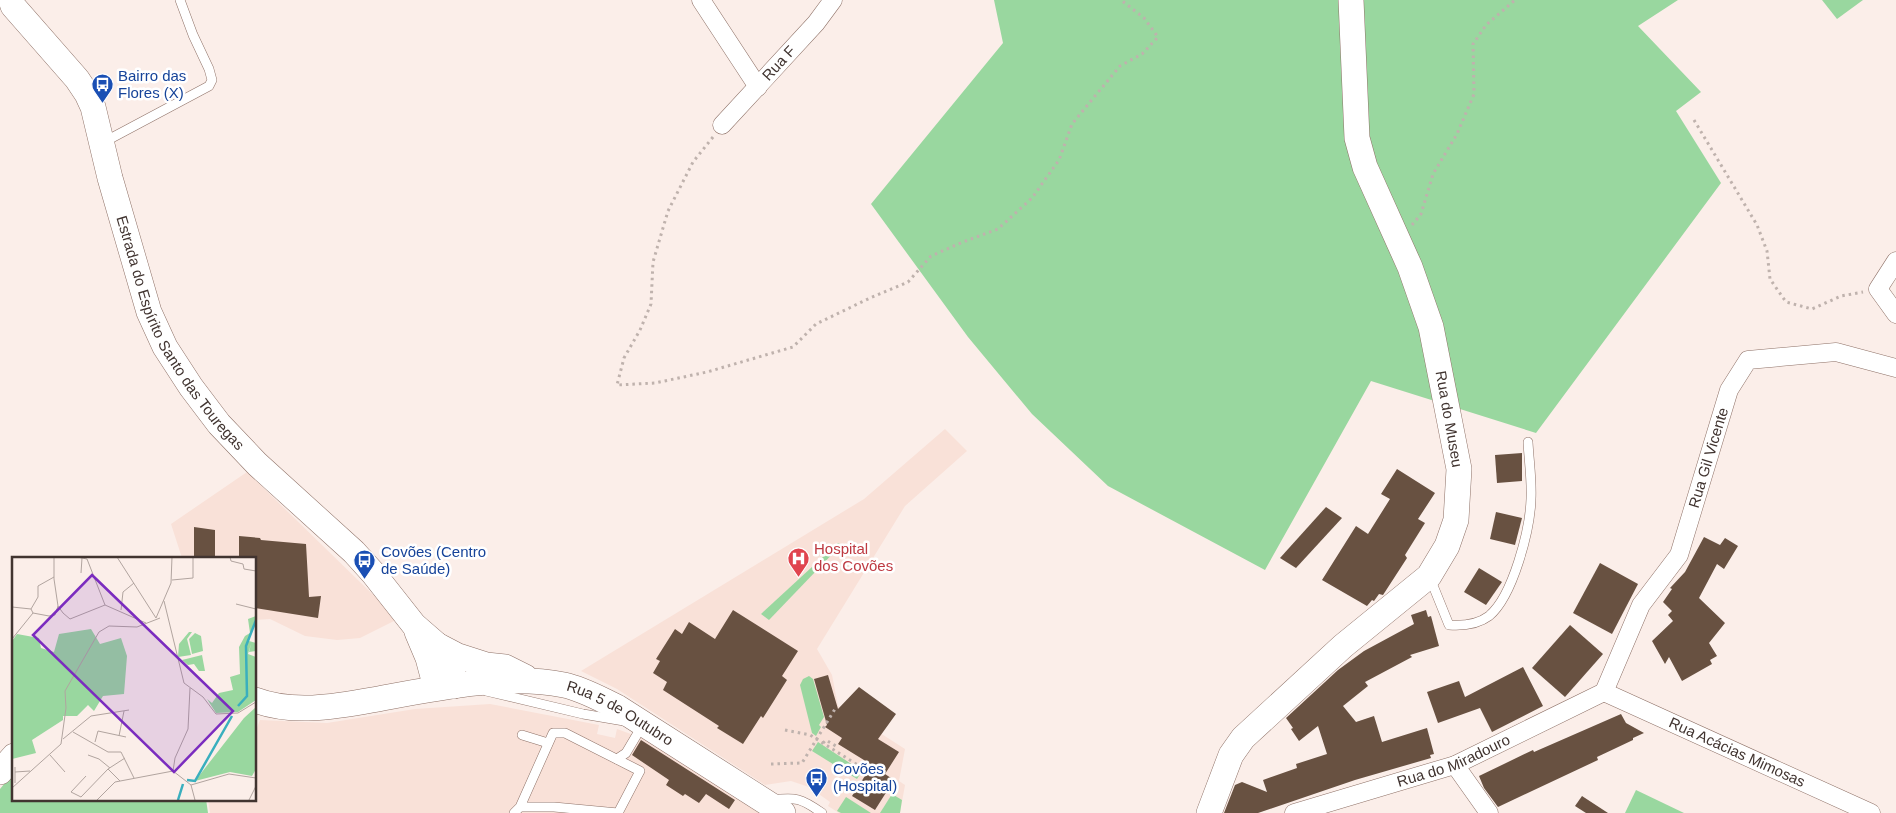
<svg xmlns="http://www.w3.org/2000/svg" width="1896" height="813" viewBox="0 0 1896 813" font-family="Helvetica,sans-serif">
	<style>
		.built { fill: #f9e1d8 }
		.green { fill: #99d79f }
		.building { fill: #685141 }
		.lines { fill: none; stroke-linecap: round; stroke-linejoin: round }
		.lane-casing { stroke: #8e7167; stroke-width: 10 }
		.street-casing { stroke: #8e7167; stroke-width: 19 }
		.secondary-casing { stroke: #8e7167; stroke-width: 26 }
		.path { stroke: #bfb2ad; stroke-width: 3; stroke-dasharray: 2.5 4; stroke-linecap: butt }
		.lane { stroke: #fff; stroke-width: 9 }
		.street { stroke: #fff; stroke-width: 18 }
		.secondary { stroke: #fff; stroke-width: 25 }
		.labels { text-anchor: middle; stroke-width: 5; stroke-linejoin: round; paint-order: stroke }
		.street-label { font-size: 15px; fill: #413430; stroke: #fff }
		.transit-label { font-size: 15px; fill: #164399; stroke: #fff; text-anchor: start }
		.health-label { font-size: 15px; fill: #be3a42; stroke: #fff; text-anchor: start }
		.inset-river { fill: none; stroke: #3aafbe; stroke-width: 2.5 }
		.inset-road { fill: none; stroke: #b1a49f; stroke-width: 1 }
		.view { fill: #7b2cbf; fill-opacity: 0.15; stroke: #7b2cbf; stroke-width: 2.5 }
		.inset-edge { fill: none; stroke: #413430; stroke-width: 2.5 }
	</style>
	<rect width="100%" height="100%" fill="#fbeee9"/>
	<!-- built -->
	<g class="built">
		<polygon points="945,429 967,451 905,506 817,649 832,675 838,706 905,749 899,781 905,785 900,813 839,813 828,806 830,802 809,787 791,781 765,785 617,689 581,671 864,499"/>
		<polygon points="247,472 398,619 360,638 337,640 305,636 270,619 255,620 255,558 182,558 171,524"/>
		<polygon points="490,704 599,725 597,734 615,738 617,729 639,737 641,736 759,813 210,813 208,799 255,799 255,733 260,720 327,723 415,709"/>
	</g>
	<!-- green -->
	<g class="green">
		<polygon points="994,0 1678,0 1638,26 1701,92 1676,111 1721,183 1536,433 1371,381 1265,570 1108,486 1032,414 968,337 871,204 1003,43"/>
		<polygon points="1822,0 1863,0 1837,19"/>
		<polygon points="838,543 841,545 769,620 761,614"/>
		<polygon points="809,676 813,679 824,717 819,725 821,727 816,736 812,733 800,685 803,679"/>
		<polygon points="818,742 862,771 857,779 812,751"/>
		<polygon points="14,772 14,799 206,799 208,813 0,813 0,789"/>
		<polygon points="1636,790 1684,813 1625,813"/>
		<polygon points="892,794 902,800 900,813 880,813"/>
		<polygon points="846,797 871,813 841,813 837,811"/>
	</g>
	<!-- building -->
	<g class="building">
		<polygon points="1522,453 1522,481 1497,483 1495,455"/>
		<polygon points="1397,469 1435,493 1418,519 1425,523 1405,555 1407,558 1383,595 1379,594 1374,601 1372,600 1367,606 1322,580 1356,526 1368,534 1390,499 1381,494"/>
		<polygon points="1326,507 1342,518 1296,568 1280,558"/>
		<polygon points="1496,512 1522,518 1515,545 1490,539"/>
		<polygon points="194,527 215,530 215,558 194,558"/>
		<polygon points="239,536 260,538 261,540 306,544 309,597 321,596 318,618 255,608 255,558 239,558"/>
		<polygon points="1704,537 1720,545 1725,538 1738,546 1724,569 1717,564 1699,598 1725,623 1709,643 1717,656 1710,660 1712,664 1682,681 1669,657 1665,664 1652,641 1673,621 1668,615 1672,611 1663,602 1672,589 1670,588 1685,572"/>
		<polygon points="1600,563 1638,584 1612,634 1573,613"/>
		<polygon points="1479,568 1502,582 1486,605 1464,592"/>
		<polygon points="733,610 798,651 782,676 787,680 763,718 761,716 743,744 717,728 719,726 663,690 667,682 653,673 660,661 656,659 675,629 682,634 689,622 715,639"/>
		<polygon points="1426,610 1428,617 1431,616 1439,646 1410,655 1412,657 1365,682 1368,686 1343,706 1356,722 1374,716 1382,742 1427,728 1434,754 1430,755 1431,758 1355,780 1258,813 1224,813 1235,785 1242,782 1267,792 1263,780 1297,768 1296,764 1327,754 1318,726 1299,741 1291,729 1293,728 1286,718 1338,670 1364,651 1414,624 1411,615"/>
		<polygon points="1570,625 1603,654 1565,697 1532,668"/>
		<polygon points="1523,667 1543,706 1492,732 1480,708 1438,723 1427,692 1459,681 1465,697"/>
		<polygon points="828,675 838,709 859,687 896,714 878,739 899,752 885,774 894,780 875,810 852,796 872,765 838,744 842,738 825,727 827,725 814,679"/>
		<polygon points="1621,714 1626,723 1644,733 1633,738 1633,740 1597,757 1598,760 1498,807 1484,788 1479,776 1533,750 1534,752"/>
		<polygon points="641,740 735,800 729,809 706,794 699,803 685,794 683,796 666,785 669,780 632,755"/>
		<polygon points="1582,796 1608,813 1586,813 1575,806"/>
	</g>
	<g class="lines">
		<defs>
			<g id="lane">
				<polyline points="104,142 209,86 212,80 209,69 193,35 180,0"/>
				<path d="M 1430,578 L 1449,625 C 1463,626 1477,625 1489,616 C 1513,596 1530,530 1531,499 C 1532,481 1529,461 1528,442"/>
				<polyline points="486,691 583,714 624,721"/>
				<polyline points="522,735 548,743"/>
				<polyline points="617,759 626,753 642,726"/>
				<path d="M 771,800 C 796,797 801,798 822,813"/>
				<polyline points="514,813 520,807 553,733 565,733 640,771 618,813 554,807 520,807"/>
			</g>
			<g id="street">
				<polyline points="701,0 758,87"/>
				<path id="s1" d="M 722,125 L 816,23 L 833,0"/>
				<polyline points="1896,261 1878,289 1896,314"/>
				<path id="s2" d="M 1604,692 L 1641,605 L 1679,555 L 1729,390 L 1748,360 L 1836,352 L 1896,368"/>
				<path id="s3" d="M 1604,692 L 1871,813"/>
				<polyline points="1455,765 1489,813"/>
				<path id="s4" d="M 1294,813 L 1455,765 L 1604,692"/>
			</g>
			<g id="secondary">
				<path id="s5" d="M 11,0 L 13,6 L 77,79 L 87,94 L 93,107 L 110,178 L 149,312 L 165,347 L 191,387 L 219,424 L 257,464 L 354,552 L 373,573 L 414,625 L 437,645 L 448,658 L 452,668 L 454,686"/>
				<polyline points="417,632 428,658 436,688"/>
				<polyline points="437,645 458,656 486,665 505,667 525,677"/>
				<path id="s6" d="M 255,700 C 292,714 334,707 372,700 C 432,689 504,673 564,685 C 583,689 600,699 617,707 L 783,813"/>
				<polyline points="0,772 14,756"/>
				<polyline points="1209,813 1231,755 1243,738 1343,646 1429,576 1447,546 1456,520 1459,469 1431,327 1410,267 1365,167 1357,138 1351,0"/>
			</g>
		</defs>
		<!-- lane casing -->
		<use href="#lane" class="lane-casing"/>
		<!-- street casing -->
		<use href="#street" class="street-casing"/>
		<!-- secondary casing -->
		<use href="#secondary" class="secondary-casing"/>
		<!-- path -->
		<g class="path">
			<polyline points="1694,120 1757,225 1767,251 1770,279 1786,302 1812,309 1841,296 1863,292"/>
			<polyline points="713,137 693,162 668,211 653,262 651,304 640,330 624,358 617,385 655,383 707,372 793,347 816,324 870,298 908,282 931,256 963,242 998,229 1032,198 1059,160 1072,124 1095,96 1120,66 1142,54 1158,37 1144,18 1121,0"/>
			<polyline points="1412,225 1421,214 1433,174 1457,134 1474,94 1473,44 1486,25 1515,0"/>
			<polyline points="785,730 810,735 861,767"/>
			<polyline points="823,743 826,740 839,748"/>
			<polyline points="771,764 802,763 835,709"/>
		</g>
		<!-- lane -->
		<use href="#lane" class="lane"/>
		<!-- street -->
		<use href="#street" class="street"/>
		<!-- secondary -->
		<use href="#secondary" class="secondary"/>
	</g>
	<!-- icons -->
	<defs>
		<symbol id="bus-pin" viewBox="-11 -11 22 30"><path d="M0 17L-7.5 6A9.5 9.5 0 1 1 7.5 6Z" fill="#1a4fb4" stroke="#fff"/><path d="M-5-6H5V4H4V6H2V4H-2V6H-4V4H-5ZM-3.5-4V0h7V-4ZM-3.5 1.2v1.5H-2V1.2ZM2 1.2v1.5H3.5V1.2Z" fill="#fff"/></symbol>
		<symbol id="hospital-pin" viewBox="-11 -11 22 30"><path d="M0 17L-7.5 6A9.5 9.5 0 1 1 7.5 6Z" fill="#e0444e" stroke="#fff"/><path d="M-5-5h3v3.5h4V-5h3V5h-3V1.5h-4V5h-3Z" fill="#fff"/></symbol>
	</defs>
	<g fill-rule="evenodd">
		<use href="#bus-pin" x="90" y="72" width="25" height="34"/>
		<use href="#hospital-pin" x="786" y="546" width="25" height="34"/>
		<use href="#bus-pin" x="352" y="548" width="25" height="34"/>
		<use href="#bus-pin" x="804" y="766" width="25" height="34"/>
	</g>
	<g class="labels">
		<!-- street labels -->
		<g class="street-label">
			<text dy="5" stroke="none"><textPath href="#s1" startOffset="84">Rua F</textPath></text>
			<text dy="5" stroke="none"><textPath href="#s5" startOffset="381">Estrada do Espírito Santo das Touregas</textPath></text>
			<text transform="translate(1449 419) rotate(80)" y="5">Rua do Museu</text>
			<text dy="5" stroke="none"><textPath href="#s2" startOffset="259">Rua Gil Vicente</textPath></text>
			<text dy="5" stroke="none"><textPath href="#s6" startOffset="375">Rua 5 de Outubro</textPath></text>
			<text dy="5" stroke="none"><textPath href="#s3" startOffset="146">Rua Acácias Mimosas</textPath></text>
			<text dy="5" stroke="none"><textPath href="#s4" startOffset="168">Rua do Miradouro</textPath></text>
		</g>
		<!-- transit labels -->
		<g class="transit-label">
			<text x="118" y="81">Bairro das<tspan x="118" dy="17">Flores (X)</tspan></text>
			<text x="381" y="557">Covões (Centro<tspan x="381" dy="17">de Saúde)</tspan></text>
			<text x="833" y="774">Covões<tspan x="833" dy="17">(Hospital)</tspan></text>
		</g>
		<!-- health labels -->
		<g class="health-label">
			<text x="814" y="554">Hospital<tspan x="814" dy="17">dos Covões</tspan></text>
		</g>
	</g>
	<!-- overview -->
	<g transform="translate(12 557)">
		<rect width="244" height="244" fill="#fbeee9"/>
		<path d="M 244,59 L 237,84 L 244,86 L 244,94 L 237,95 L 239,87 L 236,97 L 244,100 L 244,143 L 226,155 L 204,156 L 195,142 L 200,146 L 207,136 L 221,133 L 218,120 L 228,117 L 227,90 L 233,79 L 238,76 L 236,62 ZM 79,72 L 88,87 L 109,81 L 115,99 L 112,137 L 91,139 L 82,154 L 76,148 L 65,159 L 51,159 L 51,163 L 20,183 L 24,196 L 0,202 L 0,84 L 5,77 L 27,81 L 29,91 L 42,95 L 47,77 ZM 177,75 L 180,75 L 175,82 L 179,98 L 166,100 L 167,87 ZM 183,76 L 189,79 L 191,94 L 180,97 L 177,82 ZM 190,98 L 193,114 L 187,114 L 182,107 L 176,108 L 170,103 ZM 244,150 L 244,212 L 240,219 L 218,215 L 183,224 L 232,161 Z" fill="#99d79f"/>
		<path class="inset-river" d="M 226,149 L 235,139 L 234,89 L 244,63M 175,223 L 183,224 L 220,159M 166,243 L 171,227"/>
		<path class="inset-road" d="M 42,0 L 42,22 L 46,49 L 51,56 L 58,62 L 93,48M 65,0 L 75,2 L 93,48M 105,0 L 144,61M 218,0 L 219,4 L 231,7 L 232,12 L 244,14M 69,16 L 70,1M 160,23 L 181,21 L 181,0M 152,44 L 172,126 L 191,140 L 204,157 L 226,156 L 244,145M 224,47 L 244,52M 93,48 L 134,66M 0,50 L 19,52M 19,52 L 26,40 L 26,29 L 42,20M 19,52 L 21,56 L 37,59 L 43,58 L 46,49M 109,53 L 111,35 L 122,26M 144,61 L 159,26 L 160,0M 0,82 L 21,56M 61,175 L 96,195 L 109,195 L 122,221M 107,179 L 112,154M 51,182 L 79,159 L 117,153M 83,185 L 86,174 L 114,180M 38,198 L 53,215M 76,198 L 87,202 L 98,211M 3,210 L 3,226M 96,212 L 108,224M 161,214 L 179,228 L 217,217 L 244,221M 161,214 L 163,201 L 176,172 L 178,131M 3,215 L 18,214M 179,228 L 183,243M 0,231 L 49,187 L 54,151 L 53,134 L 87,75 L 97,69 L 125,70 L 148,61M 69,240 L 96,212 L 113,201M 69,240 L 59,235 L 74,219M 85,243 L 103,225 L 161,214M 237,243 L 244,229"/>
		<path class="view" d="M 80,18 L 221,154 L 162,215 L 21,78 Z"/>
		<rect width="244" height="244" class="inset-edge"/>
	</g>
</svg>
